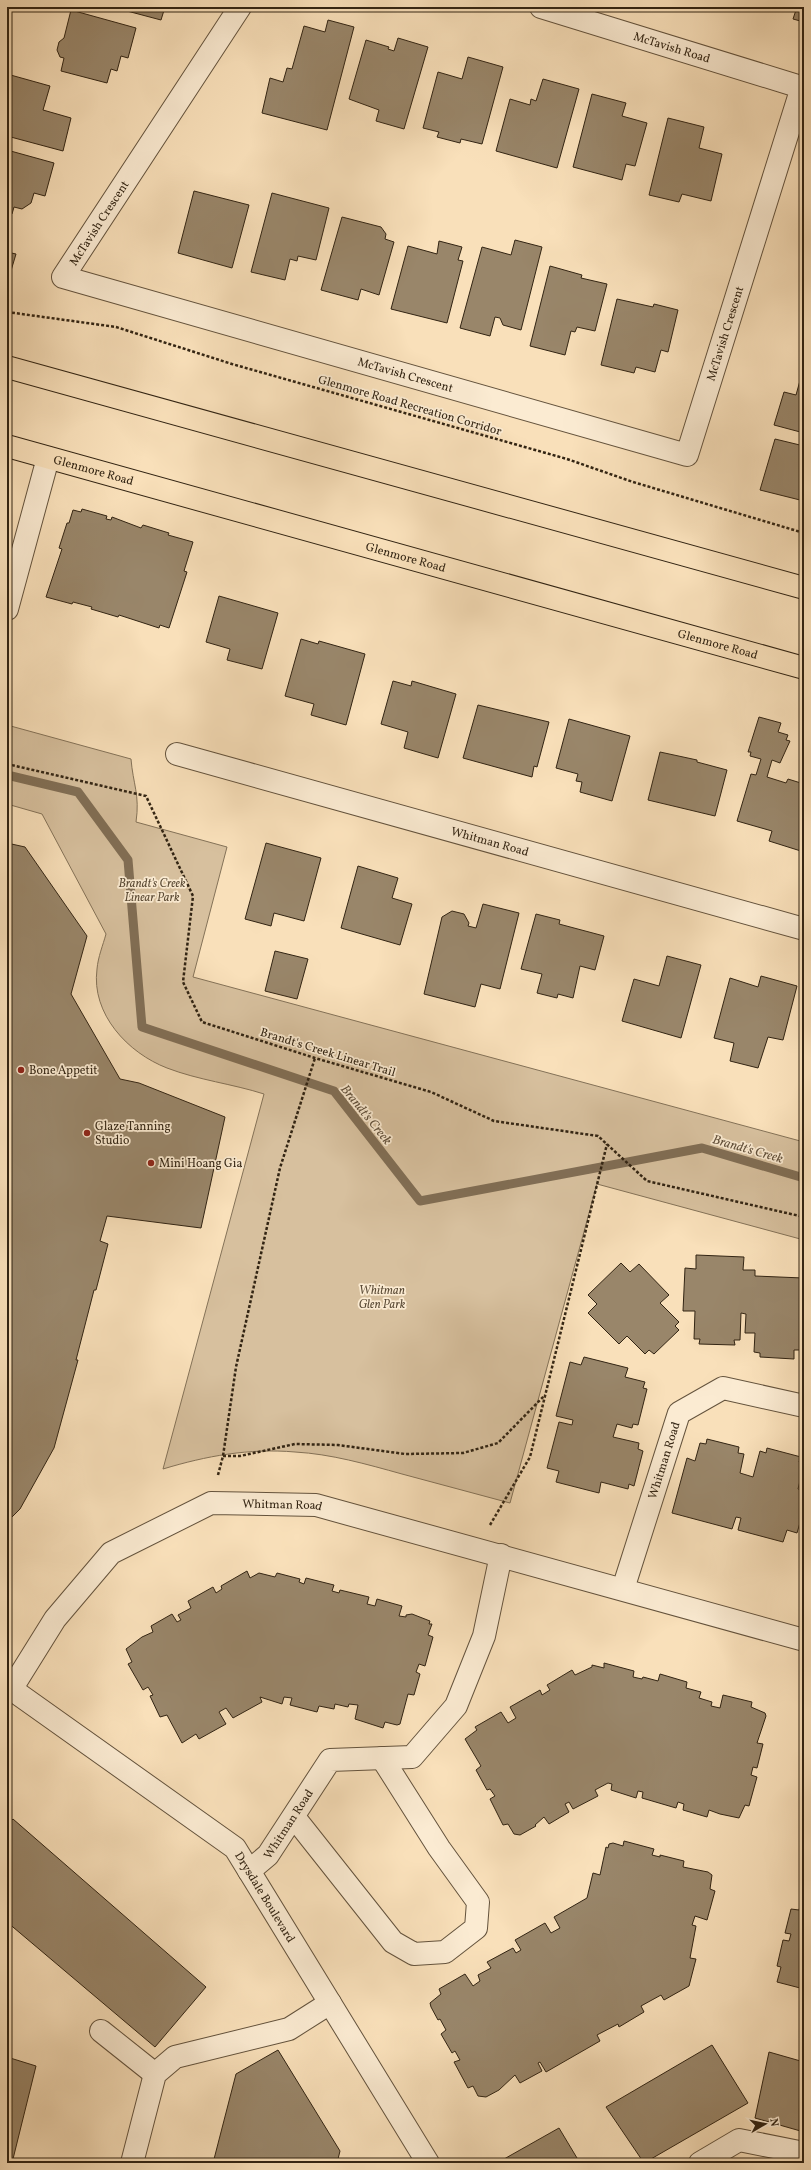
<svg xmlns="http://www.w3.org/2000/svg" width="811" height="2170" viewBox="0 0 811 2170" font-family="Vollkorn,serif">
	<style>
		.green { fill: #d7c09e; stroke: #847258 }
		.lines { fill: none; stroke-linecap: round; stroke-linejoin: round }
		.stream { stroke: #816e55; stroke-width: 9 }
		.building { fill: #99866a; stroke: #322413 }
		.minor-casing { stroke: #64533d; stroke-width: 24 }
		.major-casing { stroke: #322413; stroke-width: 24 }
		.path { stroke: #322413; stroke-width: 2.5; stroke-dasharray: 3 2; stroke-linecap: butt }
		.minor { stroke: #fbebd2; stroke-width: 22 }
		.major { stroke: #f9e0ba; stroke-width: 22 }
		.poi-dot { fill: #8f2418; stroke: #fbebd2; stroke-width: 1.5 }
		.labels { text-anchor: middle; stroke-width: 3.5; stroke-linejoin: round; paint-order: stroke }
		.street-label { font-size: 12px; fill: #322413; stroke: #fbebd2 }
		.park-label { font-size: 12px; font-style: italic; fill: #5b4b36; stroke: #fbebd2 }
		.poi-label { font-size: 12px; fill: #322413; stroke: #fbebd2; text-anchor: start }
		.water-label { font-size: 13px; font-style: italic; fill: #604f3a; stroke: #fbebd2 }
	</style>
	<rect width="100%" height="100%" fill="#f9e0ba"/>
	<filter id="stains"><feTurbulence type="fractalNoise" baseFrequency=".005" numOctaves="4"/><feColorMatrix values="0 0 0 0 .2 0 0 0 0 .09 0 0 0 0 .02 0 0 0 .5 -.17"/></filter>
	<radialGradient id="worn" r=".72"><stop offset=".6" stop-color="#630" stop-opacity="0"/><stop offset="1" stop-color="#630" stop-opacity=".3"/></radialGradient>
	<!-- green -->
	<path class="green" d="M 7,725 L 131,759 C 133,784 140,795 136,822 L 227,847 L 193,977 L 804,1142 L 804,1240 L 597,1184 L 510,1503 C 474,1493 438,1484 402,1474 C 366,1464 331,1454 295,1452 C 249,1448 206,1456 163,1469 L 264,1094 C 233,1084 198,1080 167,1068 C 128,1053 91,1014 97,969 C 98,957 103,945 106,934 L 42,814 L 7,804 Z"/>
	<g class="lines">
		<!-- stream -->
		<polyline class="stream" points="7,775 78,792 128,860 142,1027 334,1091 420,1201 702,1148 804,1178"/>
	</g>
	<!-- building -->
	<g class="building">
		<polygon points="112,7 165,7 161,20"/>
		<polygon points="797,7 804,7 804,22 793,19"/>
		<polygon points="71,10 136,28 128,58 121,56 117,71 111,69 107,83 61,71 64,58 60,57 57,50 59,42 64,38"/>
		<polygon points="328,20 354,27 327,130 262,113 270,78 283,82 287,68 292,69 304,26 325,32"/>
		<polygon points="398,38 428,47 404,129 376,121 379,110 349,99 366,40 389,47 388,49 394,51"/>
		<polygon points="468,57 503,67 482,144 461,139 460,143 437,137 439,132 423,128 438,72 462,79"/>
		<polygon points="7,74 50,86 43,110 71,118 63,151 7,136"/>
		<polygon points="543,79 579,89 557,168 496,151 510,99 530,105 531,99 536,101"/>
		<polygon points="592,94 626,103 622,116 647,123 635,166 626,164 622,180 573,167"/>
		<polygon points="668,118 704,127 699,148 722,154 711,201 682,194 679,202 649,195"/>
		<polygon points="7,150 54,163 45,196 34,193 31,203 22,209 14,207 12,214 7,213"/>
		<polygon points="194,191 249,205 232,268 178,253"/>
		<polygon points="272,193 329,208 316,260 298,256 297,261 290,259 285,280 251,272"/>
		<polygon points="342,217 381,227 386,234 385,239 394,242 379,295 361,289 358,300 321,290"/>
		<polygon points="515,240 542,247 521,330 503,325 500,318 495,317 490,336 460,328 482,247 511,255"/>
		<polygon points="439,241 462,247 458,260 463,261 447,323 391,309 408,246 437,254"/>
		<polygon points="7,252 16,254 7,284"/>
		<polygon points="550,266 582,275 581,278 607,284 595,331 577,327 575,332 571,331 565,355 530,346"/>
		<polygon points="617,299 653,307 654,304 678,310 668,352 661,350 655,372 636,367 634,373 601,365"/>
		<polygon points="804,316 804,333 800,332"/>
		<polygon points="801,377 804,378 804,433 774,425 784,392 796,395"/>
		<polygon points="775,439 804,446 804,501 760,490"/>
		<polygon points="82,509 107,516 106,519 111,520 112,517 141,528 143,525 169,533 168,535 193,542 184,571 187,572 169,628 160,625 159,628 119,615 118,617 91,609 92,607 73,602 72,604 46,597 62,549 59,548 67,523 69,523 73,510 81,512"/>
		<polygon points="219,596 278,613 262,669 227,660 230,649 206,642"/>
		<polygon points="301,639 318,644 319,641 365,654 346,725 311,715 314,704 285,696"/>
		<polygon points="393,681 411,686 412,681 456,694 438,758 404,748 408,732 381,724"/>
		<polygon points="478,705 549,722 537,767 534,766 532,777 463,758"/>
		<polygon points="759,717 781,723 778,732 788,735 786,740 790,741 780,763 772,760 767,777 786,783 788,779 804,784 804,852 769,841 772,831 737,821 751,774 756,775 761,759 750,756 751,752 748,752"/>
		<polygon points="569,719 630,736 612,801 580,792 582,782 576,781 578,774 556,768"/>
		<polygon points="660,752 697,760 697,762 727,770 715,816 648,800"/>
		<polygon points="7,843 25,847 87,936 71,994 120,1079 139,1083 225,1117 201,1228 107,1216 100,1241 108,1244 96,1290 94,1290 76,1360 78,1360 54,1448 20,1509 7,1522"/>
		<polygon points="266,843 321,858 304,921 274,913 271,926 245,919"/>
		<polygon points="358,866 398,878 392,898 412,904 400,945 341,928"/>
		<polygon points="483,904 519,913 500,989 481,984 475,1007 424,994 442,917 452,911 464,914 469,923 468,926 476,928"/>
		<polygon points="536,914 560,920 559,924 604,936 595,970 580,966 573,998 558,994 557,998 537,993 542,974 521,969"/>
		<polygon points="275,951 308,959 297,999 265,991"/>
		<polygon points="667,956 701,965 681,1038 622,1021 634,979 659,986"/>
		<polygon points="761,976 797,986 783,1040 768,1037 758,1068 730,1061 734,1043 714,1038 730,978 758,987"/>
		<polygon points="696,1255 744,1257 743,1270 755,1270 755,1276 803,1278 804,1334 802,1334 801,1350 794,1350 794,1359 760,1357 760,1353 754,1352 755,1333 745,1333 746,1314 741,1313 740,1340 734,1340 735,1345 699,1344 700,1339 694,1339 695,1311 683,1311 685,1268 696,1269"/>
		<polygon points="621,1263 630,1272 639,1264 669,1295 660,1303 679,1322 675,1326 679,1330 654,1354 649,1350 645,1354 627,1336 619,1344 588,1313 597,1304 588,1295"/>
		<polygon points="584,1357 628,1368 625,1377 645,1382 643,1388 647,1389 638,1425 633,1424 632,1428 617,1424 613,1437 639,1443 638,1449 643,1451 634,1486 629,1484 628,1489 601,1482 599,1493 556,1482 559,1471 547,1468 559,1422 572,1425 573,1420 556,1416 570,1362 581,1365"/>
		<polygon points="707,1439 739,1447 738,1453 744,1454 740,1473 753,1477 760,1451 766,1453 767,1448 801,1457 799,1462 804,1463 804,1465 798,1489 804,1491 804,1509 797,1533 787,1530 783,1542 738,1530 741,1518 736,1517 732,1529 672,1513 687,1458 695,1461 700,1443 706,1444"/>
		<polygon points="247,1571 250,1578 259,1573 275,1577 277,1573 300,1579 299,1582 304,1584 306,1578 334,1585 332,1591 339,1593 340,1590 369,1597 367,1604 375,1606 377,1599 402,1606 399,1616 406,1617 406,1615 412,1614 430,1621 429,1624 432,1624 428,1635 433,1637 425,1666 419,1664 416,1672 420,1674 414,1695 408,1694 400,1724 397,1725 385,1722 383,1728 355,1719 358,1705 349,1704 348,1707 335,1704 334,1709 319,1706 317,1712 290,1705 292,1698 284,1697 282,1704 260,1697 262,1702 233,1718 226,1708 219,1712 226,1724 199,1739 196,1734 182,1743 167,1715 160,1717 150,1696 153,1695 148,1687 143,1690 128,1664 132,1662 126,1649 142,1637 153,1632 151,1626 172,1614 177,1622 181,1620 178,1615 191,1608 188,1601 213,1587 216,1593 222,1589 221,1586"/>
		<polygon points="604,1663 634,1671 633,1677 642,1679 643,1677 658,1681 660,1674 687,1682 686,1688 701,1692 699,1698 712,1702 711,1706 720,1708 723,1695 752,1702 751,1707 765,1713 766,1716 757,1743 763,1744 757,1768 753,1767 751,1775 757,1777 749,1806 745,1805 739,1818 720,1814 709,1810 707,1817 683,1810 684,1804 678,1802 676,1808 642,1798 643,1792 638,1791 636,1798 611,1790 612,1784 608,1783 595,1790 598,1796 573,1809 569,1802 565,1804 569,1812 549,1824 544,1817 535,1825 536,1826 520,1835 514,1834 508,1824 503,1825 490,1799 495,1796 490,1789 487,1790 476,1770 481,1766 465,1739 477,1730 475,1727 501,1712 508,1723 516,1718 510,1707 540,1690 542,1695 550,1690 547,1685 572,1670 575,1675 592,1667 592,1665 604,1668"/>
		<polygon points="13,1819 206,1987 155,2047 7,1922 7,1825"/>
		<polygon points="624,1841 654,1849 652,1855 660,1857 660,1855 684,1861 683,1867 708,1872 712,1875 710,1889 715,1891 707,1920 695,1916 692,1925 696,1926 690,1958 696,1959 689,1986 664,2000 661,1995 641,2006 644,2012 619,2027 618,2024 597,2035 600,2041 546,2072 540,2062 538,2063 542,2071 520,2083 515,2075 499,2090 486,2097 478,2096 473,2086 468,2088 454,2062 460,2060 455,2051 452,2053 441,2034 446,2030 440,2019 438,2020 431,2007 430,2003 441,1994 439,1989 465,1974 473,1986 480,1981 478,1975 491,1968 487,1962 513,1948 516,1953 521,1950 515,1940 545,1923 551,1933 560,1928 554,1917 587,1898 593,1873 600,1875 606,1847 608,1848 609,1844 613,1843 623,1846"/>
		<polygon points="804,1891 804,1989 777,1982 781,1967 777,1966 783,1940 789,1941 791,1934 785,1933 791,1909 799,1910"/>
		<polygon points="712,2045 748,2103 644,2163 606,2107"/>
		<polygon points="278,2050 340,2151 337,2163 213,2163 236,2074"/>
		<polygon points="769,2052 804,2062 804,2132 755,2118"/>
		<polygon points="7,2057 36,2066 12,2163 7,2163"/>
		<polygon points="559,2128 580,2163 497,2163"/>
	</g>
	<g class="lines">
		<defs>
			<g id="minor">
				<path id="s1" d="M 240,7 L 63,277 L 687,455 L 802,87"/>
				<path id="s2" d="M 541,7 L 804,88"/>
				<polyline points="7,609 48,458"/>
				<path id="s3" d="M 177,754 L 804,929"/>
				<path id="s4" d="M 623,1589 L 679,1413 L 723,1388 L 804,1406"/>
				<path id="s5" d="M 7,1686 L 235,1848 L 428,2163"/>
				<path id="s6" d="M 12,1688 L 55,1619 L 111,1553 L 211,1503 L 316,1505 L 804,1640"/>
				<polyline points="294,1817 393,1942 414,1954 445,1952 476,1928 478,1902 439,1848 382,1758"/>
				<path id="s7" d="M 249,1871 L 268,1855 L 330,1760 L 412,1757 L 456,1706 L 484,1636 L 501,1555"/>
				<polyline points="101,2031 155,2074"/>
				<polyline points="132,2163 155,2074 175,2057 289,2029 330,2003"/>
				<polyline points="700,2163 739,2140 804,2153"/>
			</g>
			<g id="major">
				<polyline points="7,367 804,588"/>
				<path id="s8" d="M 7,446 L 804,668"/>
			</g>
		</defs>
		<!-- minor casing -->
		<use href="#minor" class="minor-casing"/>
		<!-- major casing -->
		<use href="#major" class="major-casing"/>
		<!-- path -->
		<g class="path">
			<polyline points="7,312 116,327 232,364 567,459 633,482 804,533"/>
			<polyline points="7,764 146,796 193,896 183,982 202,1022 315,1058 431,1092 494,1121 598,1136 647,1181 804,1217"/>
			<polyline points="223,1456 240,1456 295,1444 338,1445 405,1454 463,1453 498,1443 545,1395"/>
			<polyline points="218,1475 223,1456 236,1367 280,1168 315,1058"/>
			<polyline points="490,1525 530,1457 607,1144"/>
		</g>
		<!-- minor -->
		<use href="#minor" class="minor"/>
		<!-- major -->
		<use href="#major" class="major"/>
	</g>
	<!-- markers -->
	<g class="poi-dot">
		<circle cx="21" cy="1070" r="4"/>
		<circle cx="87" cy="1133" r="4"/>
		<circle cx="151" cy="1163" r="4"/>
	</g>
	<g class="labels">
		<!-- street labels -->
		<g class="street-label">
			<text dy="4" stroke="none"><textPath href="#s2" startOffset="137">McTavish Road</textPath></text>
			<text transform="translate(99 223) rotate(-57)" y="4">McTavish Crescent</text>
			<text dy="4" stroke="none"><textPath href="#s1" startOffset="1099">McTavish Crescent</textPath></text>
			<text dy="4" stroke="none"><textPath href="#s1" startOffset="679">McTavish Crescent</textPath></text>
			<text transform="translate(410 405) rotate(16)" y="4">Glenmore Road Recreation Corridor</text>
			<text dy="4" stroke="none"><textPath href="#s8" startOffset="90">Glenmore Road</textPath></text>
			<text dy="4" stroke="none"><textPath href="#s8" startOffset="414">Glenmore Road</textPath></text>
			<text dy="4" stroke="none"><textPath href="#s8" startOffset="738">Glenmore Road</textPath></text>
			<text dy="4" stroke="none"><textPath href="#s3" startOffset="325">Whitman Road</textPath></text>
			<text transform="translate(328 1052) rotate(17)" y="4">Brandt's Creek Linear Trail</text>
			<text dy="4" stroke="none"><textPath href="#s4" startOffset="135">Whitman Road</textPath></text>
			<text dy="4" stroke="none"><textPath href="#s6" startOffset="351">Whitman Road</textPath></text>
			<text dy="4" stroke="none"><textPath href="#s7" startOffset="62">Whitman Road</textPath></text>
			<text dy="4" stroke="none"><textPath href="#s5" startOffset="337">Drysdale Boulevard</textPath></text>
		</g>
		<!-- park labels -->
		<g class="park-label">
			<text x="152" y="887">Brandt's Creek<tspan x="152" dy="14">Linear Park</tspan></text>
			<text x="382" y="1294">Whitman<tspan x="382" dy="14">Glen Park</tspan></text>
		</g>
		<!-- poi labels -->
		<g class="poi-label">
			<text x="29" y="1074">Bone Appetit</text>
			<text x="95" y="1130">Glaze Tanning<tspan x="95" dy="14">Studio</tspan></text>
			<text x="159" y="1167">Mini Hoang Gia</text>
		</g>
		<!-- water labels -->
		<g class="water-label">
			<text transform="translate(367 1114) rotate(51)" y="5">Brandt's Creek</text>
			<text transform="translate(748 1148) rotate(16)" y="5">Brandt's Creek</text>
		</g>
	</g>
	<!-- margin -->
	<rect width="811" height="2170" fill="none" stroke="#f9e0ba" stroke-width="24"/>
	<rect x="8" y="8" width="795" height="2154" fill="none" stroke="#322413" stroke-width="2"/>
	<rect x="12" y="12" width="787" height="2146" fill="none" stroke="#322413"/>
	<!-- north arrow -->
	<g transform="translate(765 2124) rotate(81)" stroke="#fbebd2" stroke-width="3" paint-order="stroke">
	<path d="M0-3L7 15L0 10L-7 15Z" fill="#322413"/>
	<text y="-6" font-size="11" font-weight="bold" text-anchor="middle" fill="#322413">N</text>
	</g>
	<rect width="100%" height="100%" filter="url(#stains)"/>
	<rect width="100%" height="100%" fill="url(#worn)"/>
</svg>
